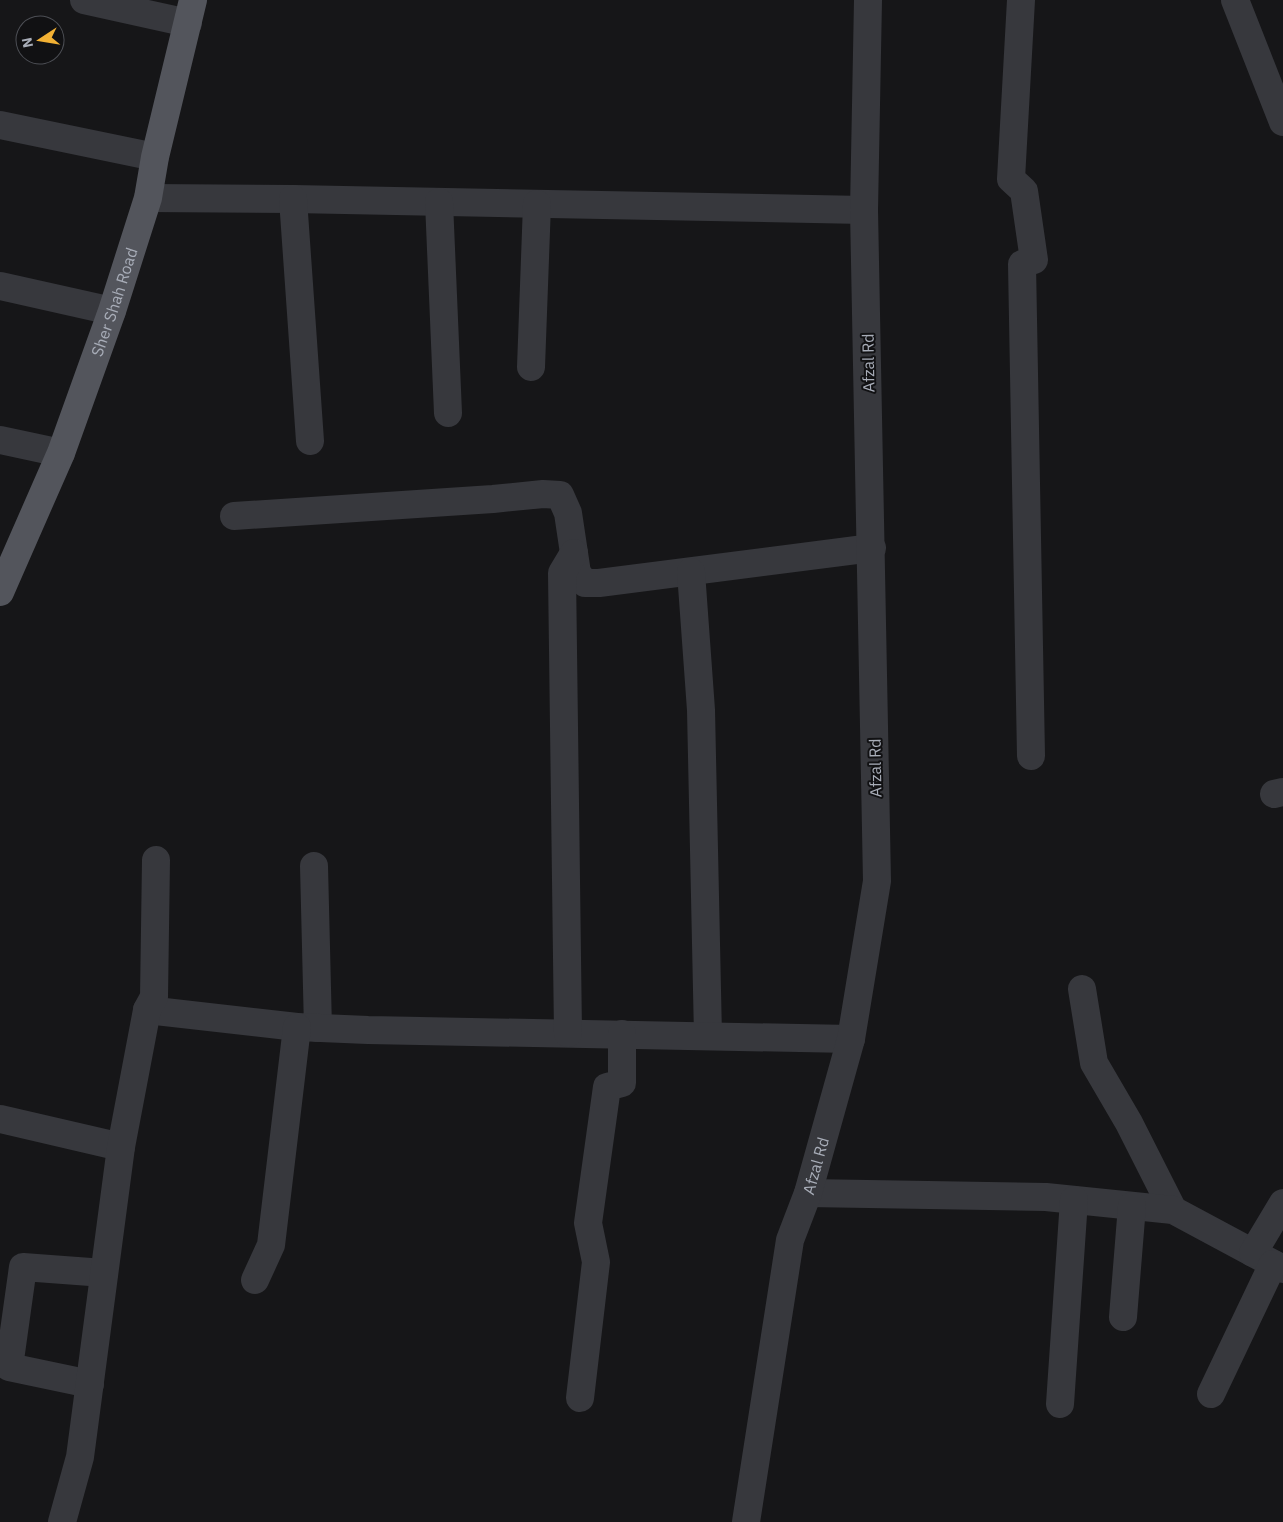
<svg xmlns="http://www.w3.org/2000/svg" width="1283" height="1522" viewBox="0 0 1283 1522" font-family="'IBM Plex Sans',sans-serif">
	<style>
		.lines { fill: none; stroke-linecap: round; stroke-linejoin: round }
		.minor { stroke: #37383d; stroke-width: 28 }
		.major { stroke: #53555c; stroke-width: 28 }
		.labels { text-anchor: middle; stroke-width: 4; stroke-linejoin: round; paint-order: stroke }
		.street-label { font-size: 16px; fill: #a8adb8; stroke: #111113 }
	</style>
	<rect width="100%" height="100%" fill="#161618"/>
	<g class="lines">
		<!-- minor -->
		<g class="minor">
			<polyline points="84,0 188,23"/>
			<polyline points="1021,0 1011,179 1024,191 1034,260 1022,264 1031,756"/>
			<polyline points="1235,0 1283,122"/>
			<polyline points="0,125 155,157"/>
			<polyline points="148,198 293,199 864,210"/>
			<polyline points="293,199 310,441"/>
			<polyline points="439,202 448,413"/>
			<polyline points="0,286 112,311"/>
			<polyline points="531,367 537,204"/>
			<polyline points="0,440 61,453"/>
			<polyline points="234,516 493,499 543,494 560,495 568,513 577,573 585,583 599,583 872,548"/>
			<polyline points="691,572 701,710 708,1036"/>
			<polyline points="1274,794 1283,792"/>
			<polyline points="314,866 318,1028"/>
			<polyline points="1082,989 1094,1063 1129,1123 1173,1210"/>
			<polyline points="147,1010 297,1027 368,1030 851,1039"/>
			<polyline points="568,1033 562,573 574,553"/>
			<polyline points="0,1119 121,1147"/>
			<polyline points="808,1193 1046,1197 1173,1210 1283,1269"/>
			<polyline points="1253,1253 1283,1203"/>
			<polyline points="255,1280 271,1245 297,1027"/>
			<polyline points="1123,1317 1132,1206"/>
			<polyline points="90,1384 9,1367 23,1267 104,1273"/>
			<polyline points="1211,1394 1273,1264"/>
			<polyline points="580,1398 596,1262 588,1223 607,1087 622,1083 622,1034"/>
			<polyline points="1060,1404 1074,1200"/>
			<polyline points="62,1522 80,1457 121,1147 147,1010 154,997 156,860"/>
			<path id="s1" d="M 746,1522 L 790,1240 L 808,1193 L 851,1039 L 877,881 L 864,210 L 868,0"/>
		</g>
		<!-- major -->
		<path class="major" id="s2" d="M 0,592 L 61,453 L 112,311 L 148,198 L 155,157 L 193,0"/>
	</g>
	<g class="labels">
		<!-- street labels -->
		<g class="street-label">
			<text dy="6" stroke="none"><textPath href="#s2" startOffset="312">Sher Shah Road</textPath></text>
			<text transform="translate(868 363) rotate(-91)" y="6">Afzal Rd</text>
			<text transform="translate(875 768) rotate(-91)" y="6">Afzal Rd</text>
			<text dy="6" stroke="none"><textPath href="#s1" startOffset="364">Afzal Rd</textPath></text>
		</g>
	</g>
	<!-- north arrow -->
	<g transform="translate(40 40) rotate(258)"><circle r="24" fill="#111113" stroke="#4d4f55"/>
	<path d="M0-4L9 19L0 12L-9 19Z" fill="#f2b134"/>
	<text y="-8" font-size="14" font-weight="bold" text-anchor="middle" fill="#a8adb8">N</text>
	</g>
</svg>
